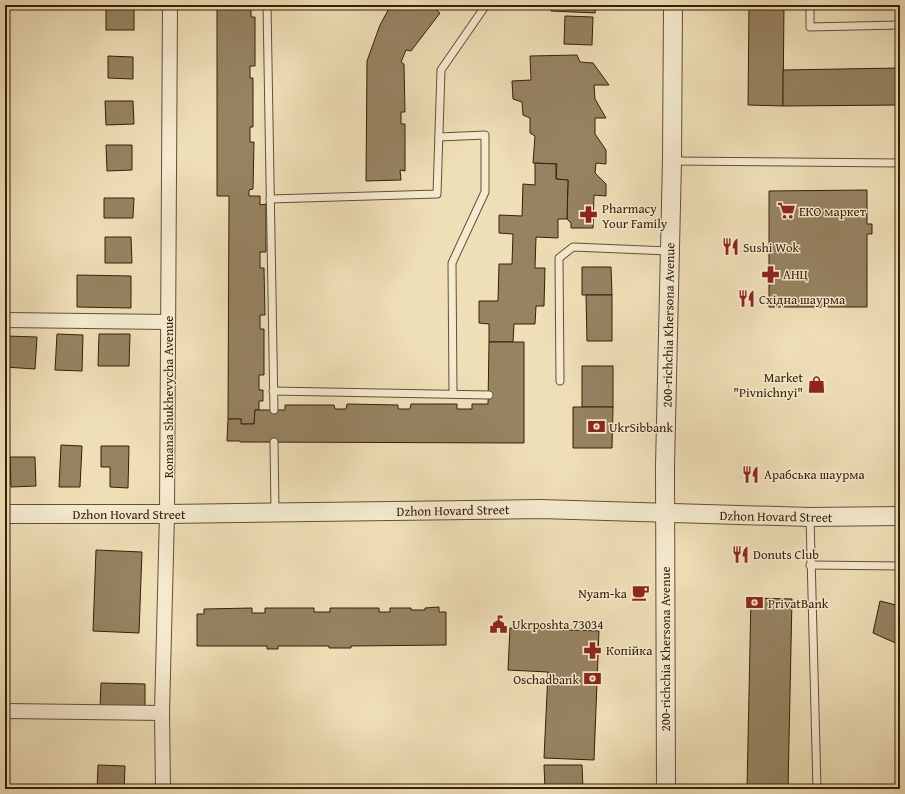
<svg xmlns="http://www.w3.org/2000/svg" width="905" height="794" viewBox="0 0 905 794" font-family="'Gentium Book Plus',serif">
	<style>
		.building { fill: #968362; stroke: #362005 }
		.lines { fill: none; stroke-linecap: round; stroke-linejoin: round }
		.service-casing { stroke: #645032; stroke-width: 9 }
		.minor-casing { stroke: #645032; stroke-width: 16 }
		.tertiary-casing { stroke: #645032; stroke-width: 20 }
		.service { stroke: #f5ead0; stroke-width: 7 }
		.minor { stroke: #f5ead0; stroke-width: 14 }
		.tertiary { stroke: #f5ead0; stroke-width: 18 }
		.labels { text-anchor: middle; stroke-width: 3; stroke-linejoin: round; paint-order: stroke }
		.poi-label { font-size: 13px; fill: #362005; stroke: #f5ead0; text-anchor: start }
		.street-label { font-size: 13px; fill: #362005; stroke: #f5ead0 }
	</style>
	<rect width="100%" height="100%" fill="#efdfb7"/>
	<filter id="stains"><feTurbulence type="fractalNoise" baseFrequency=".005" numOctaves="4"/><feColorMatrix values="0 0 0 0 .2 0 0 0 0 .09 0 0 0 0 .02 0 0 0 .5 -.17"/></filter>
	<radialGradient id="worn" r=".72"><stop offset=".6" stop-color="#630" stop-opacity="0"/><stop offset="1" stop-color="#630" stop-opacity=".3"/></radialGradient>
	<!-- building -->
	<g class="building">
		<polygon points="391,5 442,5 437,11 440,13 411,51 406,50 401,62 404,64 405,112 401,112 401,124 405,124 405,171 400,170 401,180 366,181 367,61 380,25"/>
		<polygon points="551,5 596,5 595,13 551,11"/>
		<polygon points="749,5 784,5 783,106 748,105"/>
		<rect x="106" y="8" width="28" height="22"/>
		<polygon points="217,9 251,9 251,17 255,17 255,66 250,66 250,78 253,78 253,127 250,127 250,142 254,142 253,189 249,190 249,196 260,196 260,205 266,204 266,252 260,252 260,268 264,268 265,315 260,315 260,329 264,329 264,375 259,375 259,390 263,390 263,401 259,401 259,410 255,410 254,424 241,424 241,419 228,419 229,196 217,196"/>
		<polygon points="565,16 593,17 592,45 564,44"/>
		<polygon points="577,55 580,62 593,63 609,85 594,85 595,99 606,118 595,118 595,134 606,150 606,164 596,163 595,173 606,184 606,196 594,195 593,228 571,228 571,223 567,219 568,180 556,179 557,164 533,163 535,136 530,133 530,118 523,115 522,102 513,99 512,81 531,80 530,56"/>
		<polygon points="108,56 133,57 133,79 108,78"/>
		<polygon points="900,68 900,105 783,106 783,70"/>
		<polygon points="105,101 133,101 134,124 106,125"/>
		<polygon points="106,145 132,145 132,170 107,171"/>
		<polygon points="535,163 556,164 556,179 568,180 567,219 558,219 558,238 536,237 535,268 545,268 544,306 536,306 535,324 514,324 513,342 489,342 489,324 479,323 479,301 498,301 499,264 512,264 513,234 499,233 499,215 522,216 523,184 535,185"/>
		<polygon points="867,190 867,224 872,224 872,234 867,234 867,307 769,307 769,191"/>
		<polygon points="104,198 134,198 133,218 104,218"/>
		<polygon points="105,237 131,237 132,263 105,263"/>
		<polygon points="582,267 611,267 612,295 582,295"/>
		<polygon points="77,275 131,276 131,308 77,307"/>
		<polygon points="586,295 612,295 612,341 587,341"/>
		<polygon points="57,334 83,335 82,371 55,370"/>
		<polygon points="99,334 130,334 129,366 98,366"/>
		<polygon points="6,336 37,337 35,369 5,367"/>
		<polygon points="489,342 524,342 524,443 240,442 240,441 227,441 228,419 241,419 241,424 254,424 255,410 285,410 285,405 334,405 335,409 346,409 347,404 398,405 398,409 410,409 411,404 457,404 457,409 472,409 472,404 488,404"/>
		<rect x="582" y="366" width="31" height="41"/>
		<polygon points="573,407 613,407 612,448 573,448"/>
		<polygon points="61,445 82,446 80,487 59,487"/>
		<polygon points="101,446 129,446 128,488 110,487 110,467 101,467"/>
		<polygon points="10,457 35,457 36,486 11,487"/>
		<polygon points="96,550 142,552 139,633 93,631"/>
		<polygon points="751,598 792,599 788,789 747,789"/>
		<polygon points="880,601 900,606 900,645 873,633"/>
		<polygon points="439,607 439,612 446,612 446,645 351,646 351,648 329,648 329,646 278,646 278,649 267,649 267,646 197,646 197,614 204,614 204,609 252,608 252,613 265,613 265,608 314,608 314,612 330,612 330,608 379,608 379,612 390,612 390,608 411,608 411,610 425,610 425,608"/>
		<polygon points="510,628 599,631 594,760 544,758 548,672 508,670"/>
		<polygon points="101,683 145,684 145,708 100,707"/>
		<polygon points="98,765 125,766 124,789 97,789"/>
		<polygon points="544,765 582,765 583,789 545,789"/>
	</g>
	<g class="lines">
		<defs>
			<g id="service">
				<polyline points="267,5 274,410"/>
				<polyline points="810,5 810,27 900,25"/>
				<polyline points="439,137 485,135 485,192 452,263 453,394"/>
				<polyline points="672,161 900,163"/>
				<polyline points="270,199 437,194 441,70 486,5"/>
				<polyline points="560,381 559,258 573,247 669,251"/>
				<polyline points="273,391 489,395"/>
				<polyline points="274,442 275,512"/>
				<polyline points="810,517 817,789"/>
				<polyline points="810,565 900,566"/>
			</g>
			<g id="minor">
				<polyline points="5,320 168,322"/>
				<polyline points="5,711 162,713"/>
				<polyline points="163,789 162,713 167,514 170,5"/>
			</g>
			<g id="tertiary">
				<polyline points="5,514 167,514 540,509 810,517 900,516"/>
				<polyline points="666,789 665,466 672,161 673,5"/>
			</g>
		</defs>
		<!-- service casing -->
		<use href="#service" class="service-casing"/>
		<!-- minor casing -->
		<use href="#minor" class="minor-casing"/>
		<!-- tertiary casing -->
		<use href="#tertiary" class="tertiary-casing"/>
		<!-- service -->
		<use href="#service" class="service"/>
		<!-- minor -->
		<use href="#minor" class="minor"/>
		<!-- tertiary -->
		<use href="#tertiary" class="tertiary"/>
	</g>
	<!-- icons -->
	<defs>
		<symbol id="supermarket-bare" viewBox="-9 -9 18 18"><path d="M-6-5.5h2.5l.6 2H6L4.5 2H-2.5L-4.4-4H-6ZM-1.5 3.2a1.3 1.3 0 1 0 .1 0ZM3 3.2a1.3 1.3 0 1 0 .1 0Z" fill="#8f2418" stroke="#f5ead0" stroke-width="2.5" paint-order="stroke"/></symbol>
		<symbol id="pharmacy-bare" viewBox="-9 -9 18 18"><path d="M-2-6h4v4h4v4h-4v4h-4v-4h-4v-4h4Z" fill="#8f2418" stroke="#f5ead0" stroke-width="2.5" paint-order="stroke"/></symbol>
		<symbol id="restaurant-bare" viewBox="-9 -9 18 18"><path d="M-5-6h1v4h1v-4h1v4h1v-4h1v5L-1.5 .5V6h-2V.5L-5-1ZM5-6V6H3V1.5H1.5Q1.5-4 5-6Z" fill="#8f2418" stroke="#f5ead0" stroke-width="2.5" paint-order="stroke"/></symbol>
		<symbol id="shop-bare" viewBox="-9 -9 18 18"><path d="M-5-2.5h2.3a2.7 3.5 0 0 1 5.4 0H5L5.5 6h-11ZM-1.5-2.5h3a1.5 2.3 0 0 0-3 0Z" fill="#8f2418" stroke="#f5ead0" stroke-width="2.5" paint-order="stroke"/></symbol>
		<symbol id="bank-bare" viewBox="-9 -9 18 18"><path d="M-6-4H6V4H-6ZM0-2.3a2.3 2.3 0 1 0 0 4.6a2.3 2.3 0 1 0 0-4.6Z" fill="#8f2418" stroke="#f5ead0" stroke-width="2.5" paint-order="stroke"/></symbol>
		<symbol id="cafe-bare" viewBox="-9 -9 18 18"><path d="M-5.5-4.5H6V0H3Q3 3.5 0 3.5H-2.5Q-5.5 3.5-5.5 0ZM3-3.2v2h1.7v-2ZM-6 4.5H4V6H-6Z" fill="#8f2418" stroke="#f5ead0" stroke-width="2.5" paint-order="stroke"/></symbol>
		<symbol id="civic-bare" viewBox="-9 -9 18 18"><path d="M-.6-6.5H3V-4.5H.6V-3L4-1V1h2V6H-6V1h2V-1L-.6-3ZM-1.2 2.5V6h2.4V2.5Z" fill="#8f2418" stroke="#f5ead0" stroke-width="2.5" paint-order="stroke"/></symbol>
	</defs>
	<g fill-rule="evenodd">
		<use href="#supermarket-bare" x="774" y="198" width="25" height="25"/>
		<use href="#pharmacy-bare" x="576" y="202" width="25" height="25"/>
		<use href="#restaurant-bare" x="718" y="234" width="25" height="25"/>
		<use href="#pharmacy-bare" x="758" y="262" width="25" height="25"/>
		<use href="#restaurant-bare" x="734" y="286" width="25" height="25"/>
		<use href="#shop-bare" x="804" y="372" width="25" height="25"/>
		<use href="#bank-bare" x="584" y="414" width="25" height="25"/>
		<use href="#restaurant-bare" x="738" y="462" width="25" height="25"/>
		<use href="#restaurant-bare" x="728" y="542" width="25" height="25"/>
		<use href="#cafe-bare" x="628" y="580" width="25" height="25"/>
		<use href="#bank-bare" x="742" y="590" width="25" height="25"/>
		<use href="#civic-bare" x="486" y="612" width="25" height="25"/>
		<use href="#pharmacy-bare" x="580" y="638" width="25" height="25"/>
		<use href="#bank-bare" x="580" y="666" width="25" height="25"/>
	</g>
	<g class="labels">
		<!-- poi labels -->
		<g class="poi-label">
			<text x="602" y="213">Pharmacy<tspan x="602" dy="15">Your Family</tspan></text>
			<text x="799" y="216">ЕКО маркет</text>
			<text x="743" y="252">Sushi Wok</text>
			<text x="783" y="279">АНЦ</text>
			<text x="759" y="304">Східна шаурма</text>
			<text x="803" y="382" text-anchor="end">Market<tspan x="803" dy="15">"Pivnichnyi"</tspan></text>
			<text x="609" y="432">UkrSibbank</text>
			<text x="764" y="479">Арабська шаурма</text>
			<text x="753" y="559">Donuts Club</text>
			<text x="627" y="598" text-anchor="end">Nyam-ka</text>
			<text x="768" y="608">PrivatBank</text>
			<text x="512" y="629">Ukrposhta 73034</text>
			<text x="606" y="655">Копійка</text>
			<text x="579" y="684" text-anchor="end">Oschadbank</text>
		</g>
		<!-- street labels -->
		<g class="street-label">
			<text transform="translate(668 325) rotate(-89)" y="5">200-richchia Khersona Avenue</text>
			<text transform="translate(168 397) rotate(-90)" y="5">Romana Shukhevycha Avenue</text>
			<text transform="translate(453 510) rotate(-1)" y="5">Dzhon Hovard Street</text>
			<text x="129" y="519">Dzhon Hovard Street</text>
			<text transform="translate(776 516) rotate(1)" y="5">Dzhon Hovard Street</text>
			<text transform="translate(665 649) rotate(-90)" y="5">200-richchia Khersona Avenue</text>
		</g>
	</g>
	<!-- margin -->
	<rect width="905" height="794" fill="none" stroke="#efdfb7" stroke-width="20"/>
	<rect x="6" y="6" width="893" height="782" fill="none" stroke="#362005" stroke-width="2"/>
	<rect x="10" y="10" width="885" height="774" fill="none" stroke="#362005"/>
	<rect width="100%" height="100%" filter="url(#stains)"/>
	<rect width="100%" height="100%" fill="url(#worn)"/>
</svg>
